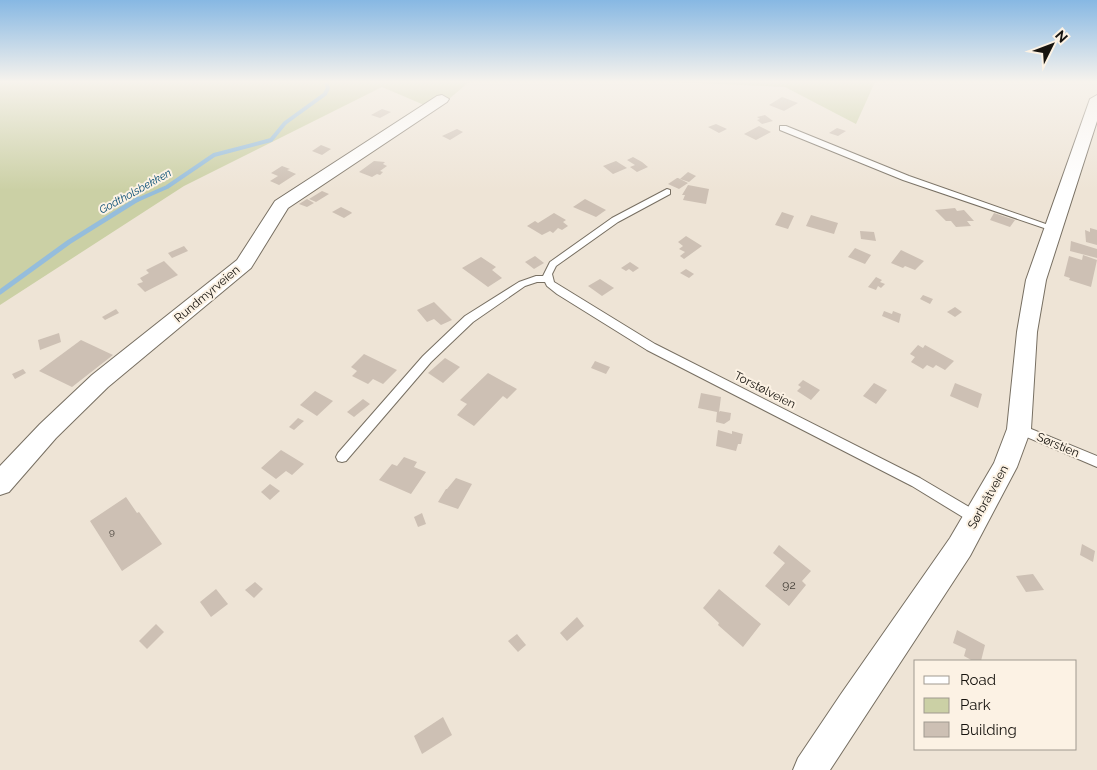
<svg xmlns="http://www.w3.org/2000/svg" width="1097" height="770" viewBox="0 0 1097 770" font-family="Raleway,sans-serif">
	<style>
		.green { fill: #cbd0a5 }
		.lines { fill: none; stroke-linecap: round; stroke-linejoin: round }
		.stream-far1 { stroke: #95bddc; stroke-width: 4 }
		.stream { stroke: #95bddc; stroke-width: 5 }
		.building { fill: #cdc0b4 }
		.lane-casing { stroke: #776f62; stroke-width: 2 }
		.street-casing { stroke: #776f62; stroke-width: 2 }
		.lane { fill: #fff; fill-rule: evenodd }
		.street { fill: #fff; fill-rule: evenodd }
		.labels { text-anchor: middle; stroke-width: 4; stroke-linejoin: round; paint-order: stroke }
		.number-label { font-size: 10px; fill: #443f38 }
		.far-water-label { font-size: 11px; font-style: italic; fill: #004972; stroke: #fcf2e4 }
		.street-label { font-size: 12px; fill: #17140f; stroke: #fcf2e4 }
		.near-number-label { font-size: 12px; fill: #443f38 }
	</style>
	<rect width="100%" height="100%" fill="#eee4d6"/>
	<!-- green -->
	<g class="green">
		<polygon points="0,82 469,82 436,110 382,87 184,186 0,305"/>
		<polygon points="671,82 875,82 856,124 785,87"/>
	</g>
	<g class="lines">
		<!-- stream-far1 -->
		<polyline class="stream-far1" points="135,201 167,187 214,155 271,140 285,123 325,94 328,88 326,82"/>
		<!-- stream -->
		<polyline class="stream" points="0,292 69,242 138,199"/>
	</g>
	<!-- building -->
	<g class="building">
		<polygon points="782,97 798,103 784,111 769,105"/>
		<polygon points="382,109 391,112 380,118 371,115"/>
		<polygon points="765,115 773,121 762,124 757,120 760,119 757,117"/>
		<polygon points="716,124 727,129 719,133 708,127"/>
		<polygon points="759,126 771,132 756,140 744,134"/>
		<polygon points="837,128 846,131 838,136 829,133"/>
		<polygon points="457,129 463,132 450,140 442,136"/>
		<polygon points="321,145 331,149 322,155 312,151"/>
		<polygon points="633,157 642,162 648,167 637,172 630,167 635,165 627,160"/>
		<polygon points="374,161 385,162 383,164 387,166 380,171 383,172 380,175 377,174 372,177 359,172"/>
		<polygon points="616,161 627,168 613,174 603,166"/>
		<polygon points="282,166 290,169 287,170 296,174 279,185 270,181 278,176 271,173"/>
		<polygon points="688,172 696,176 689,182 680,179"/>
		<polygon points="677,178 678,178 688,183 679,189 668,184"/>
		<polygon points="688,185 709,189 706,204 683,200 685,195 682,195"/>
		<polygon points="322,191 329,194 316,202 309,199"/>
		<polygon points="307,199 314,203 307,207 299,204"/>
		<polygon points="585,199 606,210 596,217 573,207"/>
		<polygon points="341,207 351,212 352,213 344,218 332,212"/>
		<polygon points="955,208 957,211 964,210 974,221 967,221 971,226 956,227 951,221 946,221 935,210"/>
		<polygon points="782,212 794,216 788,229 775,225"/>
		<polygon points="554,213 566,220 563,222 568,226 562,230 558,228 553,233 550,231 542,235 527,226 535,221 538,223"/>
		<polygon points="994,213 1015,220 1010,227 990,220"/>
		<polygon points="811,215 838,223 834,234 806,226"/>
		<polygon points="1090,228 1097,230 1097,245 1086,242 1085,230 1090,232"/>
		<polygon points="860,231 874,232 876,241 861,239"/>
		<polygon points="686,236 702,246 684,259 680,256 685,252 679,249 683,246 678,242"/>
		<polygon points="1071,241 1097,249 1097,258 1070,251"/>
		<polygon points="184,246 188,251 172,258 168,253"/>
		<polygon points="855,248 871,255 865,264 848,257"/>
		<polygon points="901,250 924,261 915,270 905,266 903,268 891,263"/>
		<polygon points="1083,255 1097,260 1091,287 1069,280 1070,278 1064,276 1069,256 1082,260"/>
		<polygon points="535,256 544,263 534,269 525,262"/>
		<polygon points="481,257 496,267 492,270 502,278 488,287 462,268"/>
		<polygon points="164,261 178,275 145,292 137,284 143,282 140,278 149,273 146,270"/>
		<polygon points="630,262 639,268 633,272 629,269 626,271 621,268"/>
		<polygon points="686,269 694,274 689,278 680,273"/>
		<polygon points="876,277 882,280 880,282 885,284 881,288 878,286 876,290 868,287"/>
		<polygon points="600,279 614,288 602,296 588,286"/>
		<polygon points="923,295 933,299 930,304 920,299"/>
		<polygon points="434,302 452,320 441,325 434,319 427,322 417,310"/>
		<polygon points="955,307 962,312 955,317 947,312"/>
		<polygon points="116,309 119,313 105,320 102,317"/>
		<polygon points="884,311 892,314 893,311 901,314 899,323 882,316"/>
		<polygon points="59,333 61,342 40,350 38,340"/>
		<polygon points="81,340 113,355 72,387 39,371"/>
		<polygon points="918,345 923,348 925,345 954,361 945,370 936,365 933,368 927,365 923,369 911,362 915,357 910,354"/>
		<polygon points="364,354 397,370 383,384 373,379 368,384 352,376 357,371 351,367"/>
		<polygon points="445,358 460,367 443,383 428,373"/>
		<polygon points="595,361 610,367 606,374 591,368"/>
		<polygon points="23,369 26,373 15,379 12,374"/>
		<polygon points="488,373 517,389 507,399 503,396 474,426 457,415 467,404 460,400"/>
		<polygon points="803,380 820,390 811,400 797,391 801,387 798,385"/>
		<polygon points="874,383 887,390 876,404 863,396"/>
		<polygon points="955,383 982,394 978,408 950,396"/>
		<polygon points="315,391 333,401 317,416 300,405"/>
		<polygon points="701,393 721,397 719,412 720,411 731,413 730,420 724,424 716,422 717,412 698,408"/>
		<polygon points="363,399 370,404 354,417 347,412"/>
		<polygon points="298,418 304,421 294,430 289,427"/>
		<polygon points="718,430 732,434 732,431 743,434 741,444 738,444 736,451 716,446"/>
		<polygon points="281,450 304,464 292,475 286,471 276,479 261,468"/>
		<polygon points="404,457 417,462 414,467 426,472 411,494 379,480 392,464 397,466"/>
		<polygon points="456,478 472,484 458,509 438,502 446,489 447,489"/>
		<polygon points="270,484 280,491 270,500 261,492"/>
		<polygon points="126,497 137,513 139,512 162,544 122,571 90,521"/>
		<polygon points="422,513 426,524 418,527 414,517"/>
		<polygon points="1082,544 1095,551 1093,562 1080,555"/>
		<polygon points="779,545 811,571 802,581 806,585 789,606 765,586 785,563 773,553"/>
		<polygon points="1033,574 1044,590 1026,592 1016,576"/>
		<polygon points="255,582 263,589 254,598 245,590"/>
		<polygon points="216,589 228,604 211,617 200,602"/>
		<polygon points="719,589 761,624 743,647 718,625 719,623 703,608"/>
		<polygon points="577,617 584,626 567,641 560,633"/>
		<polygon points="156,624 164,632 147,649 139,641"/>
		<polygon points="957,630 985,645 981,661 973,661 964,656 966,649 953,643"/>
		<polygon points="517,634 526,645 518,652 508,641"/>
		<polygon points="443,717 452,735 422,754 414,736"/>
	</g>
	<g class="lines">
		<defs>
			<g id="lane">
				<polygon points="780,126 786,126 909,176 1057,228 1056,230 1050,230 903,180 780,130"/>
				<polygon points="667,189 670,190 670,194 618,222 556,266 552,274 554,282 655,344 920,478 981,514 983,518 981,522 976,524 971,522 912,486 647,350 557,294 547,286 545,282 537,282 525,286 473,322 431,362 346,461 342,462 338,461 336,457 338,453 423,356 465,316 519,282 536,276 543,276 550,262 612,218"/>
				<polygon points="1019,424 1097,456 1097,467 1015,432 1013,429 1015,426"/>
			</g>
			<g id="street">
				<polygon points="442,95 449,99 447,102 288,208 251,268 108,387 56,438 9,492 0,495 0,466 40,424 92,375 237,260 275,201 437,96"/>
				<polygon points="1097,95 1097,121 1046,280 1037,332 1031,429 1017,467 970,556 830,770 793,770 798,758 841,694 950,538 994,463 1007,429 1017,332 1026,280 1090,99"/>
			</g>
		</defs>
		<!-- lane casing -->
		<use href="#lane" class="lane-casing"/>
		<!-- street casing -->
		<use href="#street" class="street-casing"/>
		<!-- lane -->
		<use href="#lane" class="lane"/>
		<!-- street -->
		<use href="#street" class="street"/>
	</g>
	<!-- sky -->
	<linearGradient id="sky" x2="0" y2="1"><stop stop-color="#87b8e3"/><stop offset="0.43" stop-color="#f7f3ed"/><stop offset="1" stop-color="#f7f3ed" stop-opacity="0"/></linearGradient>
	<rect width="1097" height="190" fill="url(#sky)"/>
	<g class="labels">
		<!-- number labels -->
		<g class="number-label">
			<text x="112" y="535">9</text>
		</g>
		<!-- far-water labels -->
		<g class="far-water-label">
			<text transform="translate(135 191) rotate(-29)" y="4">Godtholsbekken</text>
		</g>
		<!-- street labels -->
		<g class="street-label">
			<text transform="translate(207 294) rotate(-40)" y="4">Rundmyrveien</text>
			<text transform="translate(765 390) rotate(27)" y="4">Torstølveien</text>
			<text transform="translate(1058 445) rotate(23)" y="4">Sørstien</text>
			<text transform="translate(988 497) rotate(-61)" y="4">Sørbråtveien</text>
		</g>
		<!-- near-number labels -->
		<g class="near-number-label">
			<text x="789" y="589">92</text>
		</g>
	</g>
	<!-- legend -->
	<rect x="914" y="660" width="162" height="90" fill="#fcf2e4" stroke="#a0998f"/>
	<rect x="924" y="676" width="25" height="8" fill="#ffffff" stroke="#a0998f"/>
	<text x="960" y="685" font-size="15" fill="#17140f">Road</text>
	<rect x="924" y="698" width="25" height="15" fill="#cbd0a5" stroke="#a0998f"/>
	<text x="960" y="710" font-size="15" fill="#17140f">Park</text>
	<rect x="924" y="722" width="25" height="15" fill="#cdc0b4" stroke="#a0998f"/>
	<text x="960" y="735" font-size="15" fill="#17140f">Building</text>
	<!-- north arrow -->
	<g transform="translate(1052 45) rotate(48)" stroke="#fcf2e4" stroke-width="4" paint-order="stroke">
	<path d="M0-4L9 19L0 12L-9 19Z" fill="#17140f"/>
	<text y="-8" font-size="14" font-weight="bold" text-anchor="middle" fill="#17140f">N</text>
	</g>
</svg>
